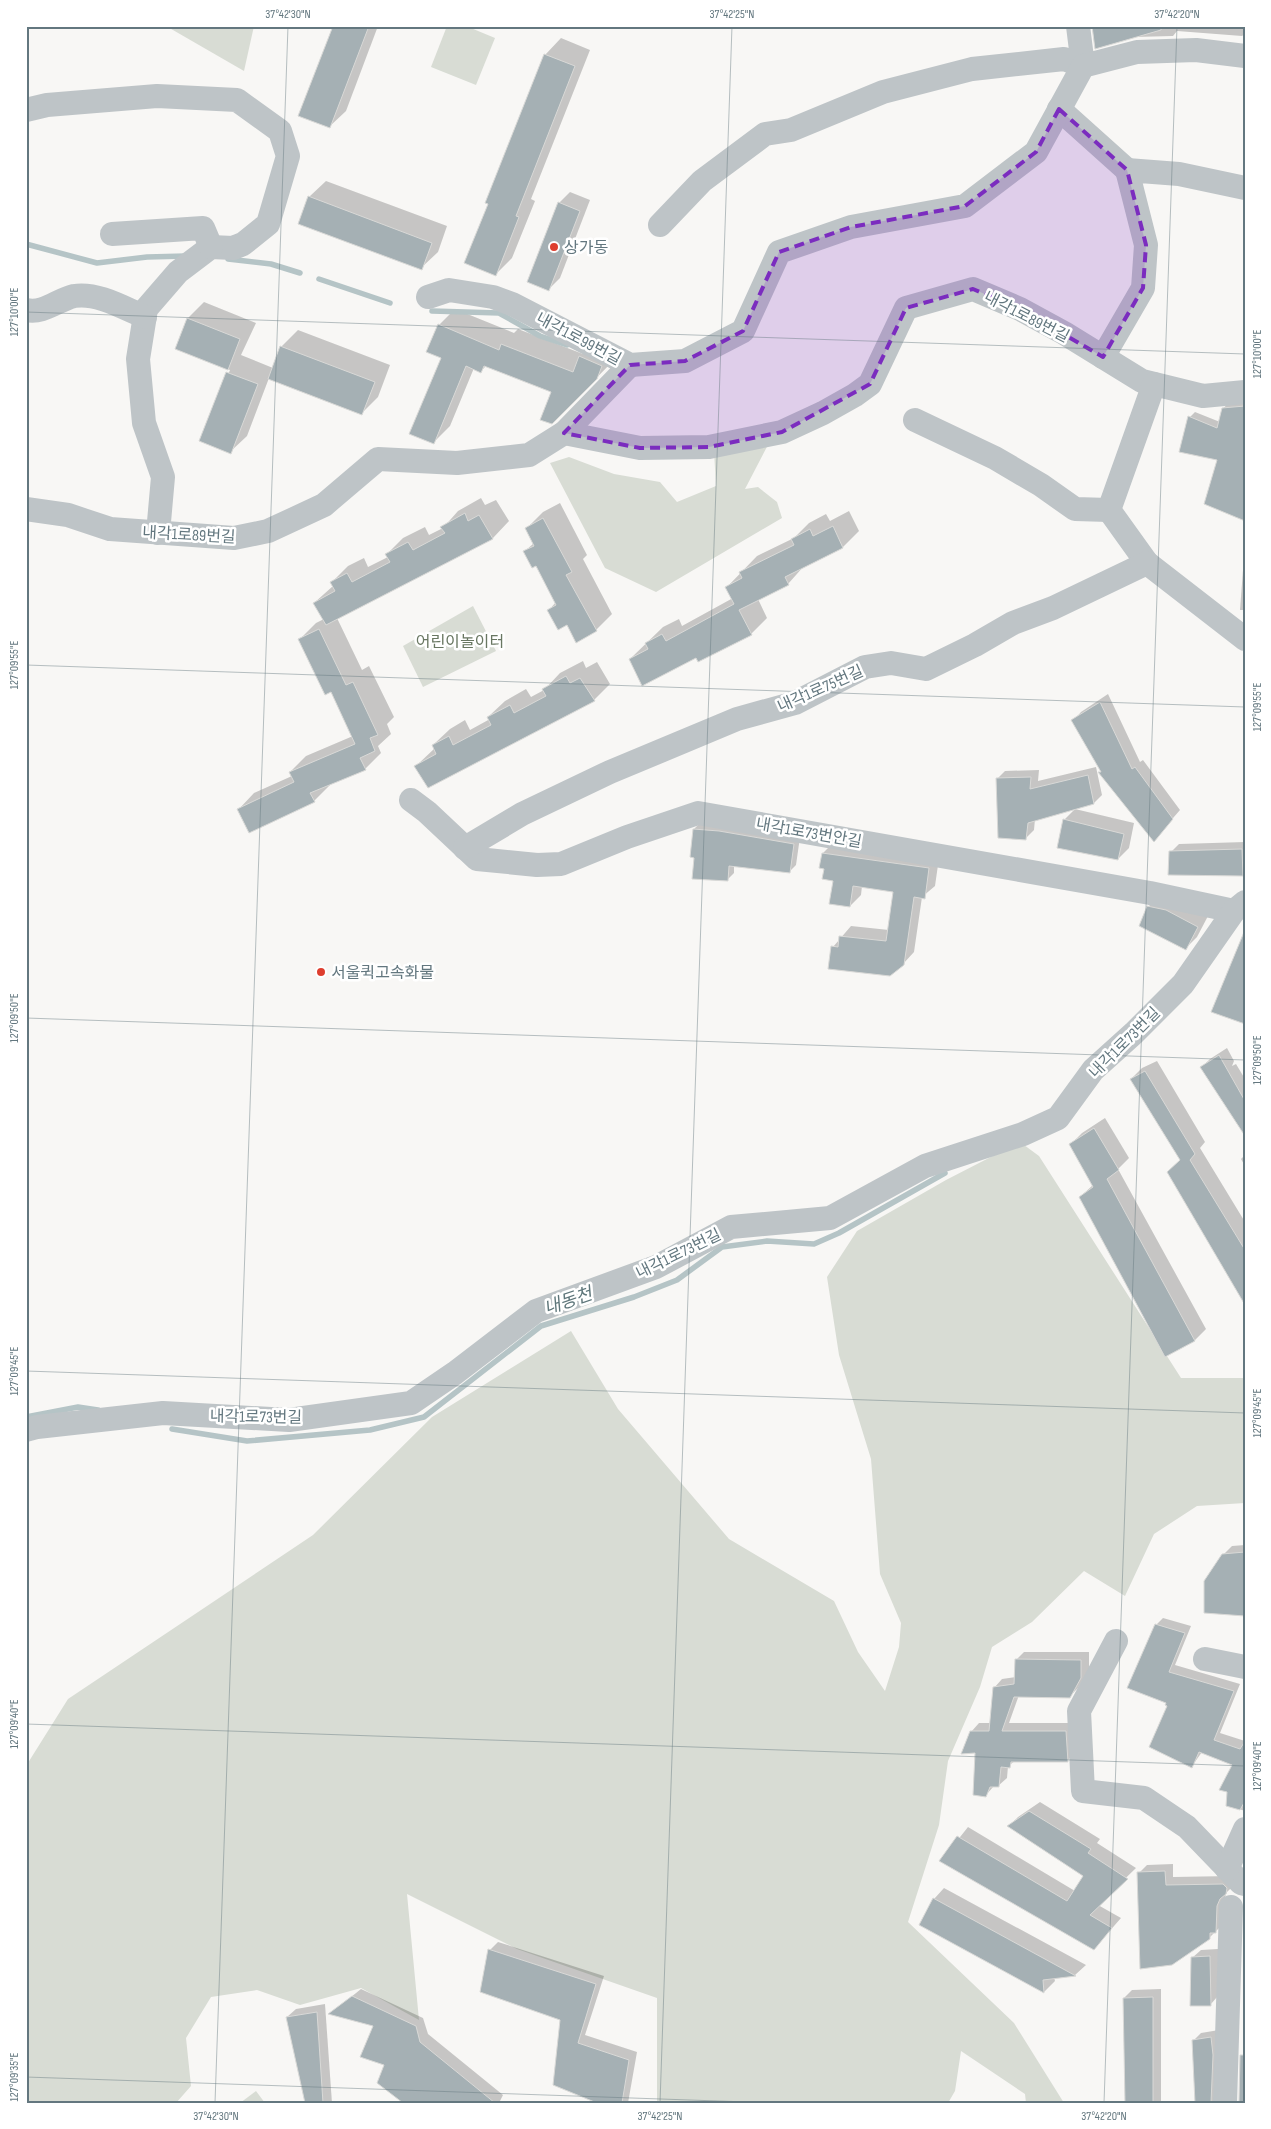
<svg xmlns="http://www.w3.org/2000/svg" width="1271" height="2129" viewBox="0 0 1271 2129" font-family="'Sofia Sans Condensed','Noto Sans KR',sans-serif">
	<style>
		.green { fill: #d8dcd4 }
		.shadow { fill: #0003 }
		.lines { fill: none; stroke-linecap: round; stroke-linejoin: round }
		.stream { stroke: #b5c4c6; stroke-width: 5.5 }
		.building { fill: #a5b0b4; stroke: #d9d9d7 }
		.street { stroke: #bec4c7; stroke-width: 24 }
		.marked { fill: #7b2cbf; fill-opacity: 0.2; stroke: #7b2cbf; stroke-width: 4; stroke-dasharray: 10 6; stroke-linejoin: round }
		.ticks { fill: none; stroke: #63777f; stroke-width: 1; stroke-opacity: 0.45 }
		.poi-dot { fill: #de3e2e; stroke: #fff; stroke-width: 2 }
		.labels { text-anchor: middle; stroke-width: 5; stroke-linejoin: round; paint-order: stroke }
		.poi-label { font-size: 16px; fill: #63777f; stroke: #fff; text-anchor: start }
		.street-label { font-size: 16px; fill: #63777f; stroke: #fff }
		.park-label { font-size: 16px; fill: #697762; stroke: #fff }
		.water-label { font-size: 18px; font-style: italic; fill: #5e767a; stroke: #fff }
		.neatline { fill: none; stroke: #63777f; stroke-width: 2 }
		.ticks-label { font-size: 12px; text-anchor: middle; fill: #63777f }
	</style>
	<rect width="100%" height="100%" fill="#f8f7f5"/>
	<!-- green -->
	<g class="green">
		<polygon points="166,26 254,26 244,71"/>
		<polygon points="447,26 466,26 495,38 476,85 431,67"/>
		<polygon points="770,441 745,489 758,487 777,502 782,518 656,592 605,568 550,463 569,457 614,474 660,482 677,502 716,486 714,451"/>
		<polygon points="473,606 496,651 423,687 403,646"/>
		<polygon points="1020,1142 1039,1156 1181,1378 1245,1378 1245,1503 1197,1506 1154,1534 1125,1596 1084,1571 1032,1622 992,1647 980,1687 948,1761 939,1825 908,1922 1014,2023 1064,2103 1026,2103 1025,2094 961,2051 955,2091 948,2103 657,2103 657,1998 517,1949 407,1894 419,2020 361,1988 300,2005 257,1990 211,1997 186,2038 191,2086 176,2103 26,2103 26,1766 68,1699 313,1535 432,1417 571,1331 618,1409 729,1539 834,1601 858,1652 885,1691 899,1647 901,1623 880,1574 871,1459 839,1355 827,1277 857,1231 946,1180"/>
		<polygon points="256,2091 265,2103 240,2103"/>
	</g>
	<!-- shadow -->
	<g class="shadow">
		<polygon points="334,26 378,26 346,111 329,127"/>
		<polygon points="1093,26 1245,26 1245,34 1242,36 1177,31 1173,36 1134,37"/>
		<polygon points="561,38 590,50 531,199 535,201 512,258 496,274 545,55"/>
		<polygon points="326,181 447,226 438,252 421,268 309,197"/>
		<polygon points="570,192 590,200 560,278 549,289 559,203"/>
		<polygon points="204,302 256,323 241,355 273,368 282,346 298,330 390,365 378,397 362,413 269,378 247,436 230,452 201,440 230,370 176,349 188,318"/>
		<polygon points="455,309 514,333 518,329 583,354 596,340 613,361 571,404 552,391 486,366 481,371 474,368 450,426 433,443 443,357 439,325"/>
		<polygon points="1245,402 1245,493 1190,417 1195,412 1220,422 1223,409 1228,403"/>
		<polygon points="481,498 485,505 496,500 509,521 493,538 337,618 362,670 369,666 394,717 387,724 391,734 378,746 381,753 365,769 329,784 330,785 314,801 238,810 254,793 292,776 290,772 306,756 353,736 332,690 300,639 316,623 324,619 314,603 333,586 332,582 348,566 364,558 368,567 388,557 387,554 403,538 425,527 429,535 443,528 458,511"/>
		<polygon points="560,503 587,555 583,559 612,614 596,630 567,624 549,610 556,602 536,564 525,551 534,543 526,529 543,512"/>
		<polygon points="849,511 859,531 843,547 804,566 788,584 758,599 767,618 751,634 697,657 630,659 663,627 679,619 682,626 733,598 727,587 757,556 794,538 809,523 826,514 830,521"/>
		<polygon points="1245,543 1245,610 1240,610"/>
		<polygon points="583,661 586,668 597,662 610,684 594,700 416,766 435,748 433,745 450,729 465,720 470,730 490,719 488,717 505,701 526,689 531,697 544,690 560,673"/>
		<polygon points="1108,694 1140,762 1143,760 1180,810 1154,840 1100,773 1102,771 1073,721 1081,712"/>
		<polygon points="1096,767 1102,795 1094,803 1035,819 1034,830 1026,838 997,779 1005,771 1039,770 1038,781"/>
		<polygon points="1075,809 1134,823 1129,848 1118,859 1064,820"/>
		<polygon points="700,823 800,837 796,865 789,872 734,865 734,873 727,880 695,857 693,830"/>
		<polygon points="834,842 939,858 935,886 922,897 914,952 903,964 833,947 851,926 889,930 895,890 862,886 861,895 850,906 825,868 823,853"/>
		<polygon points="1245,842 1245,872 1242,875 1171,852 1179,844"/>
		<polygon points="1159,896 1208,916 1197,937 1186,948 1148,907"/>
		<polygon points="1227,1048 1234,1061 1232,1066 1236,1064 1245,1079 1245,1134 1202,1067 1210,1059"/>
		<polygon points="1157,1061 1205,1142 1200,1148 1245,1222 1245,1303 1181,1160 1131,1079 1142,1068"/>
		<polygon points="1105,1118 1129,1158 1118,1169 1206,1329 1195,1340 1166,1355 1080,1197 1093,1185 1071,1144 1082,1133"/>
		<polygon points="1245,1155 1245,1166 1241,1159"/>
		<polygon points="1245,1545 1245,1615 1223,1555 1232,1546"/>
		<polygon points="1163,1618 1191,1626 1175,1665 1240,1684 1220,1733 1245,1741 1245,1811 1227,1805 1234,1764 1202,1752 1192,1766 1169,1706 1156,1625"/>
		<polygon points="1024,1652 1089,1652 1089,1669 1078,1688 1070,1696 1019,1695 1009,1723 1074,1723 1075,1753 1067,1761 1015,1761 1008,1766 1007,1778 998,1786 994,1786 986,1795 971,1732 979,1723 991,1723 994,1688 1002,1679 1016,1677 1016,1660"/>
		<polygon points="1040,1802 1100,1839 1097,1843 1136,1868 1098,1905 1121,1918 1094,1949 941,1861 968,1827 1075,1891 1084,1876 1009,1826 1018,1817"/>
		<polygon points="1173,1864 1173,1877 1231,1876 1234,1885 1227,1892 1225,1897 1224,1923 1209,1938 1139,1873 1147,1865"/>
		<polygon points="944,1888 1086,1965 1075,1975 1054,1977 1055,1981 1044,1992 920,1925 934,1899"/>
		<polygon points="498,1942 604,1976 585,2035 637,2052 628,2103 600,2103 561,2019 490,1950"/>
		<polygon points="1218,1949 1218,1996 1210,2005 1192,1958 1201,1950"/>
		<polygon points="1245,1955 1245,2103 1239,2103 1243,2055"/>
		<polygon points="361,1989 423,2018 428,2034 503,2095 499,2103 405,2103 375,2025 330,2014"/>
		<polygon points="1161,1989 1161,2103 1126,2103 1124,1998 1132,1990"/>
		<polygon points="325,2004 332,2103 307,2103 287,2017 296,2009"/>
		<polygon points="1219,2030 1222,2103 1196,2103 1193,2041 1201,2033"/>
	</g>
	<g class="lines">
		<!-- stream -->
		<g class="stream">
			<polyline points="26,244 97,263 147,257 186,256"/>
			<polyline points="228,259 271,264 300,273"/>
			<polyline points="319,279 390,303"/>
			<polyline points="432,311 499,313 540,336 567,345"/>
			<polyline points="26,1417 78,1407 98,1410"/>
			<polyline points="172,1429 247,1441 370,1430 424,1417 541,1326 634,1297 677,1280 722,1247 767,1241 814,1244 839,1233 945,1173"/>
		</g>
	</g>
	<!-- building -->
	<g class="building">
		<polygon points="333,26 369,26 330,128 298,116"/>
		<polygon points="1092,26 1161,26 1161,30 1095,49"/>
		<polygon points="544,54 575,66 516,216 519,217 496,276 464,263 488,204 485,203"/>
		<polygon points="308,196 432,243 422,270 298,224"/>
		<polygon points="558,202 580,211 549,291 527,282"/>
		<polygon points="187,318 240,339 228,370 175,349"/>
		<polygon points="438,324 499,350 501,344 573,372 579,356 602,366 597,379 552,424 540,420 551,392 484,366 481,373 466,366 434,444 409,434 441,358 426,352"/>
		<polygon points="280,346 375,382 362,415 268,379"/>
		<polygon points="226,372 258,384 231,454 199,441"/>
		<polygon points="1245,406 1245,521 1204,504 1217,460 1179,452 1188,416 1217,428 1222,408"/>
		<polygon points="465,513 468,521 479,515 493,539 326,625 313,603 335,591 330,582 347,573 352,582 390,562 385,554 408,542 413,550 445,533 440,527"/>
		<polygon points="543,518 572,572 566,575 597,631 576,643 567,625 558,630 547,610 556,605 536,566 532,568 523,551 534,546 525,528"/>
		<polygon points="833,526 843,548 785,577 789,585 739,610 752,635 698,662 696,658 642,686 629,659 648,649 645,643 662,634 666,641 734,604 725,587 742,578 739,572 794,545 791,539 810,529 813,536"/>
		<polygon points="319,629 346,685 353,682 378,735 370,738 375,751 360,758 366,770 310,793 315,802 249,833 237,809 294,782 289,772 355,744 331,692 325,695 298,639"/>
		<polygon points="566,676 570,683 580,678 595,701 428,788 414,766 436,754 432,745 449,736 453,745 491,725 487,717 510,705 514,713 546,696 542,689"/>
		<polygon points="1100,702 1132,769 1135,767 1173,819 1154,842 1098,772 1101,772 1071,720"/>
		<polygon points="1088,775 1094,804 1028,823 1026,840 998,838 996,778 1031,777 1030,789"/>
		<polygon points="1063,819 1124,834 1118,860 1057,848"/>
		<polygon points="693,829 719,831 794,844 790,873 729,866 728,881 692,879 694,858 690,857"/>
		<polygon points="1242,849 1243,876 1168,875 1169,851"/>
		<polygon points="822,853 929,868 925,899 914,897 904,965 890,976 828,969 831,946 838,947 839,936 886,941 893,892 853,886 850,907 829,904 833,881 822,879 824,869 819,868"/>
		<polygon points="1147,906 1166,910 1198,927 1186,950 1139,926"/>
		<polygon points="1244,932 1245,932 1245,1024 1211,1012"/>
		<polygon points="1219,1055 1245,1101 1245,1136 1200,1067"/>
		<polygon points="1145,1071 1195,1154 1190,1160 1245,1250 1245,1305 1167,1172 1180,1160 1130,1079"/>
		<polygon points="1094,1128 1119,1170 1107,1179 1195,1341 1165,1357 1079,1197 1093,1187 1069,1144"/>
		<polygon points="1245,1552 1245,1616 1204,1613 1204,1581 1222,1554"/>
		<polygon points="1155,1624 1185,1633 1169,1672 1234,1691 1214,1740 1240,1749 1245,1741 1245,1801 1240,1810 1226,1806 1227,1792 1219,1790 1232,1765 1199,1752 1192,1768 1149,1747 1167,1706 1165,1705 1166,1703 1127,1688"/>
		<polygon points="1015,1659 1081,1660 1081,1678 1070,1698 1014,1697 1002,1731 1066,1731 1068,1762 1011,1762 1010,1768 1001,1767 999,1787 990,1787 986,1797 973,1795 975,1753 961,1754 970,1731 989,1731 993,1687 1014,1684"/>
		<polygon points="1029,1811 1091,1849 1088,1853 1128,1879 1090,1915 1112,1928 1094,1950 939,1861 957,1836 1067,1901 1083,1876 1007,1826"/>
		<polygon points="1165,1871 1166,1885 1223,1884 1227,1888 1226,1894 1220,1899 1217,1906 1216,1933 1210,1933 1210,1939 1172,1965 1140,1969 1137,1872"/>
		<polygon points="933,1898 1076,1976 1043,1980 1044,1993 919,1925"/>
		<polygon points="488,1949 596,1984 578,2043 629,2060 622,2103 597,2103 553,2085 560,2020 480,1992"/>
		<polygon points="1210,1956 1211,2006 1190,2006 1191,1957"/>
		<polygon points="352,1996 416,2026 420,2042 495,2103 403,2103 377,2083 384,2065 360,2057 373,2026 328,2014"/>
		<polygon points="1153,1997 1153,2103 1125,2103 1123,1998"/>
		<polygon points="317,2012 323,2103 305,2103 286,2017"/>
		<polygon points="1211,2037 1213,2055 1211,2103 1195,2103 1192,2040"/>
		<polygon points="1240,2055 1245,2055 1245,2103 1239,2103"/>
	</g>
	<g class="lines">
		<!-- street -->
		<g class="street">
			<polyline points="1059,109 1127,170"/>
			<polyline points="26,110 47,105 157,96 237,100 280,131 288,156 268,224 243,244 233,248 211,247 178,272 146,309 138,359 144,423 163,477 158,533"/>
			<polyline points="660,225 702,181 765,134 791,130 883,92 972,69 1064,59 1083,66 1078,26"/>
			<polyline points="112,234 203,228 211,247"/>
			<polyline points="428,297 449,290 493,297 512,304 630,365 685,361 743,331 779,252 851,227 965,206 1036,152 1083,66 1137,52 1196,50 1245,56"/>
			<path d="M 26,310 C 44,314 57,300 74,296 C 97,292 124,308 145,317"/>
			<polyline points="1103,357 1143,288 1146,245 1127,170 1179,174 1245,188"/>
			<polyline points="915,420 995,458 1041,485 1075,509 1109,510"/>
			<polyline points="564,433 640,448 709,447 782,432 823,413 855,395 870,384 906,308 973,289 1020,309 1064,333 1142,381 1203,396 1245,392"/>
			<polyline points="26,509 68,515 110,529 234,538 268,531 324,505 378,459 457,463 529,455 564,433 630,365"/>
			<polyline points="1147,563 1109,510 1154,384"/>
			<polyline points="411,800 427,812 477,859 537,865 561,864 627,837 698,813 1150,893 1234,911"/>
			<polyline points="465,848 522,814 610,772 737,719 795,703 865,667 891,663 926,669 975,645 1013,623 1053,608 1147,563 1245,639"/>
			<polyline points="26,1430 37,1427 163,1413 289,1420 411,1403 455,1373 536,1311 656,1267 731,1227 830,1218 925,1166 1023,1134 1058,1118 1093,1070 1134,1033 1183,984 1234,911 1245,902"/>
			<polyline points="1116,1641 1079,1711 1083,1791 1144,1798 1187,1827 1241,1883 1245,1884"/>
			<polyline points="1205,1659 1245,1667"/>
			<polyline points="1227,1869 1245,1829"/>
			<polyline points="1225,2103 1231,1907"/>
		</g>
	</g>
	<!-- marked area -->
	<path class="marked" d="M 1059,109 L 1127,170 L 1146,245 L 1143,288 L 1103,357 L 1020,309 L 973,289 L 906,308 L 870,384 L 782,432 L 709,447 L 640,448 L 564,433 L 630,365 L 685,361 L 743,331 L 779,252 L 851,227 L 965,206 L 1036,152 Z"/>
	<!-- ticks -->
	<path class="ticks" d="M 26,312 L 1245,354M 26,665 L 1245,707M 26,1018 L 1245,1060M 26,1371 L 1245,1413M 26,1724 L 1245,1766M 26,2077 L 776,2103M 215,2103 L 288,26M 660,2103 L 732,26M 1104,2103 L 1177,26"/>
	<!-- markers -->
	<g class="poi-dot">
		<circle cx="554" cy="247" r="5"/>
		<circle cx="321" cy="972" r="5"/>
	</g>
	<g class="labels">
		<!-- poi labels -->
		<g class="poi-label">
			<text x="564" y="253">상가동</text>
			<text x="331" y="978">서울퀵고속화물</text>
		</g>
		<!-- street labels -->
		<g class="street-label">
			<text transform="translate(1027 316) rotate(27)" y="6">내각1로89번길</text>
			<text transform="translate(579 338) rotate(28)" y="6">내각1로99번길</text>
			<text transform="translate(189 534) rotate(3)" y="6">내각1로89번길</text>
			<text transform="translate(820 688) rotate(-24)" y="6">내각1로75번길</text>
			<text transform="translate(809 832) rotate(10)" y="6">내각1로73번안길</text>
			<text transform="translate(1124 1042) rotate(-45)" y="6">내각1로73번길</text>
			<text transform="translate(678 1253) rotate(-26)" y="6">내각1로73번길</text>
			<text transform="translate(256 1416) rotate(1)" y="6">내각1로73번길</text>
		</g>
		<!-- park labels -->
		<g class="park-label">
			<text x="460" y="647">어린이놀이터</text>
		</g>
		<!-- water labels -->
		<g class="water-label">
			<text transform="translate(568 1301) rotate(-19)" y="6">내동천</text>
		</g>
	</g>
	<!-- border -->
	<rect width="1271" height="2129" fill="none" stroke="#ffffff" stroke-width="55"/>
	<rect x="28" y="28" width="1216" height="2074" class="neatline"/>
	<g class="ticks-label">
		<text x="288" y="18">37°42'30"N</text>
		<text x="732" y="18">37°42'25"N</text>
		<text x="1177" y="18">37°42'20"N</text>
		<text transform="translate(14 312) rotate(-90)" y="4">127°10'00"E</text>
		<text transform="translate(1257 354) rotate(-90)" y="4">127°10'00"E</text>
		<text transform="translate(14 665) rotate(-90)" y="4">127°09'55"E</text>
		<text transform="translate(1257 707) rotate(-90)" y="4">127°09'55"E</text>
		<text transform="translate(14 1018) rotate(-90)" y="4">127°09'50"E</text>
		<text transform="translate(1257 1060) rotate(-90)" y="4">127°09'50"E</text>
		<text transform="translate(14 1371) rotate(-90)" y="4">127°09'45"E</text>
		<text transform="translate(1257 1413) rotate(-90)" y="4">127°09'45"E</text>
		<text transform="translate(14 1724) rotate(-90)" y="4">127°09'40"E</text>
		<text transform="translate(1257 1766) rotate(-90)" y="4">127°09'40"E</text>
		<text transform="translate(14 2077) rotate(-90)" y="4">127°09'35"E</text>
		<text x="216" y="2120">37°42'30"N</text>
		<text x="660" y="2120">37°42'25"N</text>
		<text x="1104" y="2120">37°42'20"N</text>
	</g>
</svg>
